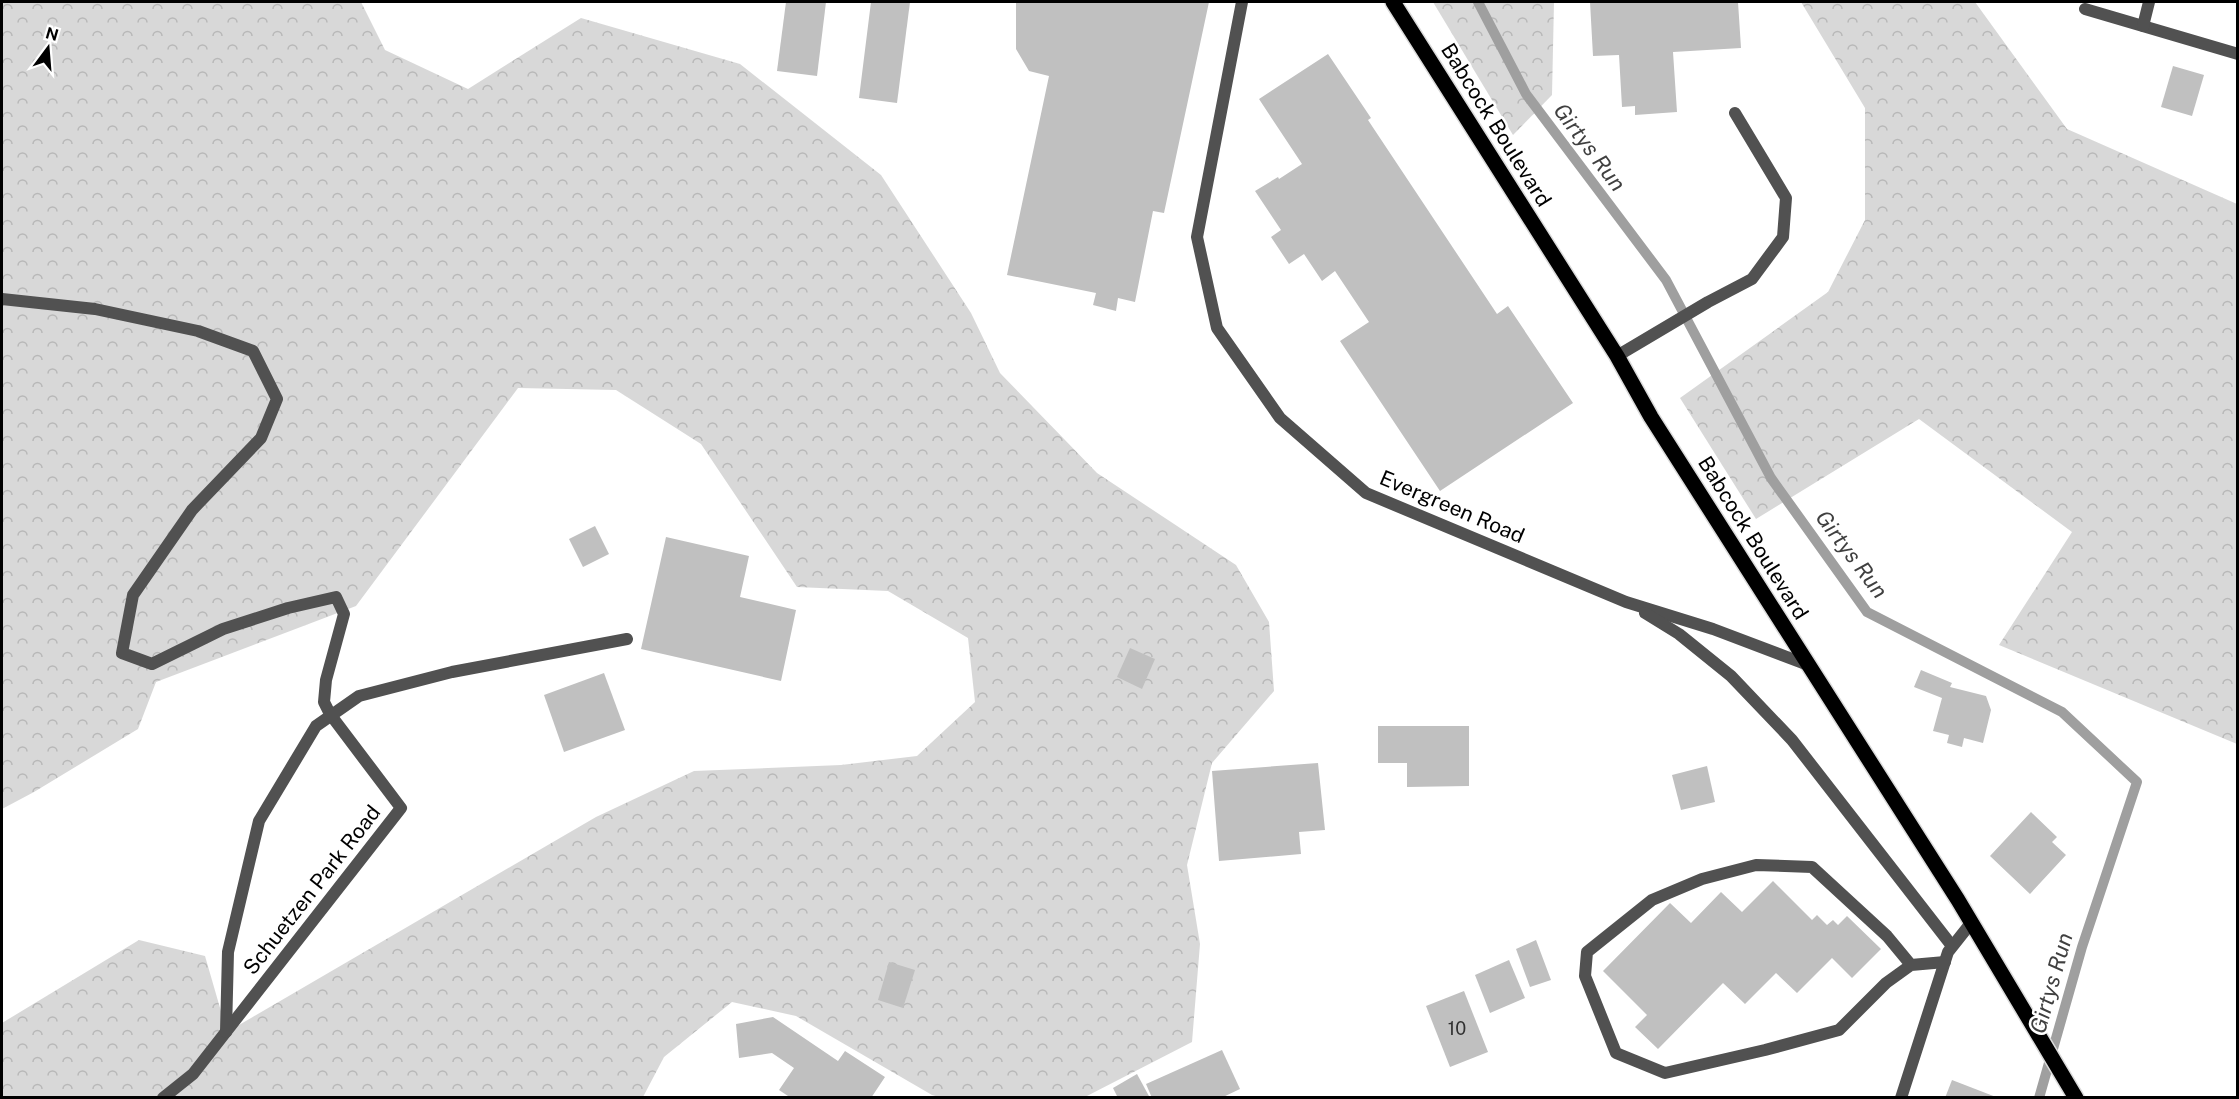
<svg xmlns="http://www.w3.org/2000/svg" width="2239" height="1099" viewBox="0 0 2239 1099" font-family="'Public Sans',sans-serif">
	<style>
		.forest { fill: url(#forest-crowns) }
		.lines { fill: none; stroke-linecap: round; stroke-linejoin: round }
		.stream { stroke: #9f9f9f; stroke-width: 10 }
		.building { fill: #c0c0c0 }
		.primary-casing { stroke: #dbdbdb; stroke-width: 18 }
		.lane { stroke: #515151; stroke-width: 12 }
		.street { stroke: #515151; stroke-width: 12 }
		.primary { stroke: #000; stroke-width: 15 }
		.labels { text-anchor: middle; stroke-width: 5; stroke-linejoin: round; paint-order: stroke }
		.number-label { font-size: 18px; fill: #303030 }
		.street-label { font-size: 21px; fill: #000; stroke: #fff }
		.water-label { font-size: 22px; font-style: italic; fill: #404040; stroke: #fff }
	</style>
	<defs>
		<pattern id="forest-crowns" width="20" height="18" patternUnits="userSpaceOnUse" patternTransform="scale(1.5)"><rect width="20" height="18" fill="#d8d8d8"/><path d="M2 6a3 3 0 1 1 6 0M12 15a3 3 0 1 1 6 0" fill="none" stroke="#b8b8b8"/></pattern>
	</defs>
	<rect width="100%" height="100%" fill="#fff"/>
	<!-- forest -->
	<g class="forest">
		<polygon points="2,2 361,2 385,50 468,89 581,18 740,64 881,175 971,313 1000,373 1097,473 1236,565 1269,622 1274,691 1212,763 1187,865 1200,944 1192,1042 1085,1097 943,1098 932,1095 796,1016 732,1002 664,1057 643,1097 2,1097 2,1023 139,940 205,956 227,1032 596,817 694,771 841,765 917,756 975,702 968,638 888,591 797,587 701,444 616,390 518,388 356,606 156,682 138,729 34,792 2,809"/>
		<polygon points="1433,2 1554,2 1552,95 1513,135"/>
		<polygon points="1801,2 1975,2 2067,129 2237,204 2237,744 1999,645 2072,532 1919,419 1756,519 1680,398 1828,292 1865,220 1865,108"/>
	</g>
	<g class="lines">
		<!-- stream -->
		<polyline class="stream" points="1478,2 1526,94 1666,280 1771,478 1867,612 2062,712 2137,782 2082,947 2039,1098"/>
	</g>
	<!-- building -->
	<g class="building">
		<polygon points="786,2 826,2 817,76 777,71"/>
		<polygon points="871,2 910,2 897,103 859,98"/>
		<polygon points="1016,2 1209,2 1164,213 1153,211 1135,302 1118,298 1116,311 1093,305 1096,293 1007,275 1049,76 1029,71 1016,49"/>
		<polygon points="1590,2 1738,2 1741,48 1673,52 1677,112 1635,115 1635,106 1622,107 1619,55 1593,56"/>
		<polygon points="1328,54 1371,118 1368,120 1497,314 1508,306 1573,403 1440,491 1340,341 1369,322 1335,271 1322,281 1304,254 1289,264 1271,237 1281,230 1255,191 1278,177 1279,179 1302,164 1259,99"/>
		<polygon points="2173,66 2204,75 2192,116 2161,107"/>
		<polygon points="595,526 609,554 583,567 569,539"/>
		<polygon points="666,537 749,556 740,597 796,610 781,681 641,649"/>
		<polygon points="1130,648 1155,659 1142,689 1117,677"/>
		<polygon points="1921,670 1952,683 1950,687 1986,696 1991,710 1983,743 1964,738 1962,747 1947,743 1949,735 1933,731 1942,698 1914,687"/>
		<polygon points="604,673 625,730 564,752 544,695"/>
		<polygon points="1378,726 1469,726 1469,786 1407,787 1407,763 1378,763"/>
		<polygon points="1318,763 1325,830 1299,832 1301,854 1219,861 1212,771"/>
		<polygon points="1707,766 1715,802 1681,810 1672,775"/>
		<polygon points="2031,812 2057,837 2052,842 2066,855 2030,894 1990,856"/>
		<polygon points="1773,881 1812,920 1817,915 1827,925 1833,920 1838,925 1847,916 1881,949 1852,978 1832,958 1797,993 1776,973 1745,1004 1723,983 1658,1049 1635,1027 1647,1015 1603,971 1670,903 1691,923 1721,892 1742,912"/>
		<polygon points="1536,940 1551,980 1530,987 1516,949"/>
		<polygon points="1509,960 1525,998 1490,1013 1475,975"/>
		<polygon points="889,962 915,970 903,1008 878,1000"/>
		<polygon points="1464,991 1488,1052 1450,1067 1426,1006"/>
		<polygon points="773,1017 838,1061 845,1051 885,1077 871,1098 791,1098 779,1090 794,1068 772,1053 739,1058 736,1024"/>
		<polygon points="1222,1050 1240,1089 1221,1098 1152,1098 1146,1084"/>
		<polygon points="1137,1074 1150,1098 1118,1098 1113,1088"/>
		<polygon points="1952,1080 1996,1097 1996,1098 1945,1098"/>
	</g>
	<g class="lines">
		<defs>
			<polyline id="primary" points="1393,2 1617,356 1651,417 1958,900 2076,1098"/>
		</defs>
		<!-- primary casing -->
		<use href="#primary" class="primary-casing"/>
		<!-- lane -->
		<g class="lane">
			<polyline points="1242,2 1197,237 1217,328 1280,418 1366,493 1626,602 1713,629 1808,665"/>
			<polyline points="2,299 95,309 198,331 253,351 277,399 261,438 192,510 133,595 122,653 152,664 223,629 288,608 336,597 344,614 326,680 324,702 330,714 401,808 193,1074 163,1098"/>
			<polyline points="1617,356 1708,302 1752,279 1783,237 1786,198 1735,113"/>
			<polyline points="1645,613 1679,634 1731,676 1792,740 1952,946"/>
			<polyline points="1911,965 1887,936 1812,867 1756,865 1702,879 1652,900 1587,952 1585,976 1616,1053 1665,1073 1765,1050 1839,1030 1886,983 1911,965 1945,962"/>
			<polyline points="226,1032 228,952 259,821 316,726 359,696 452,672 627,639"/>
		</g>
		<!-- street -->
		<g class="street">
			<polyline points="2085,9 2238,54"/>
			<polyline points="2143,26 2149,2"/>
			<polyline points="1901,1098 1948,952 1971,923"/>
		</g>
		<!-- primary -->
		<use href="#primary" class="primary"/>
	</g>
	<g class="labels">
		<!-- number labels -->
		<g class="number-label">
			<text x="1457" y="1035">10</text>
		</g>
		<!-- street labels -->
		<g class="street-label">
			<text transform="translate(1496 125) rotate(58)" y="7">Babcock Boulevard</text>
			<text transform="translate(1452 507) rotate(23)" y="7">Evergreen Road</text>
			<text transform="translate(1753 538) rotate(58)" y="7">Babcock Boulevard</text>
			<text transform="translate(312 890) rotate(-52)" y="7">Schuetzen Park Road</text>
		</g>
		<!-- water labels -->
		<g class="water-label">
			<text transform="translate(1590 147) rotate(53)" y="8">Girtys Run</text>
			<text transform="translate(1852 554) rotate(53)" y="8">Girtys Run</text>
			<text transform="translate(2051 983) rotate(-74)" y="8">Girtys Run</text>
		</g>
	</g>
	<!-- border -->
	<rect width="2239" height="1099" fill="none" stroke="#000000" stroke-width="6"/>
	<!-- north arrow -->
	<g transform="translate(48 48) rotate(16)" stroke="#ffffff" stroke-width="4.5" paint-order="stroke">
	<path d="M0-4.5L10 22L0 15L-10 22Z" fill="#000000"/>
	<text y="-9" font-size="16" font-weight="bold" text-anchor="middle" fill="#000000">N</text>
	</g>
</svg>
